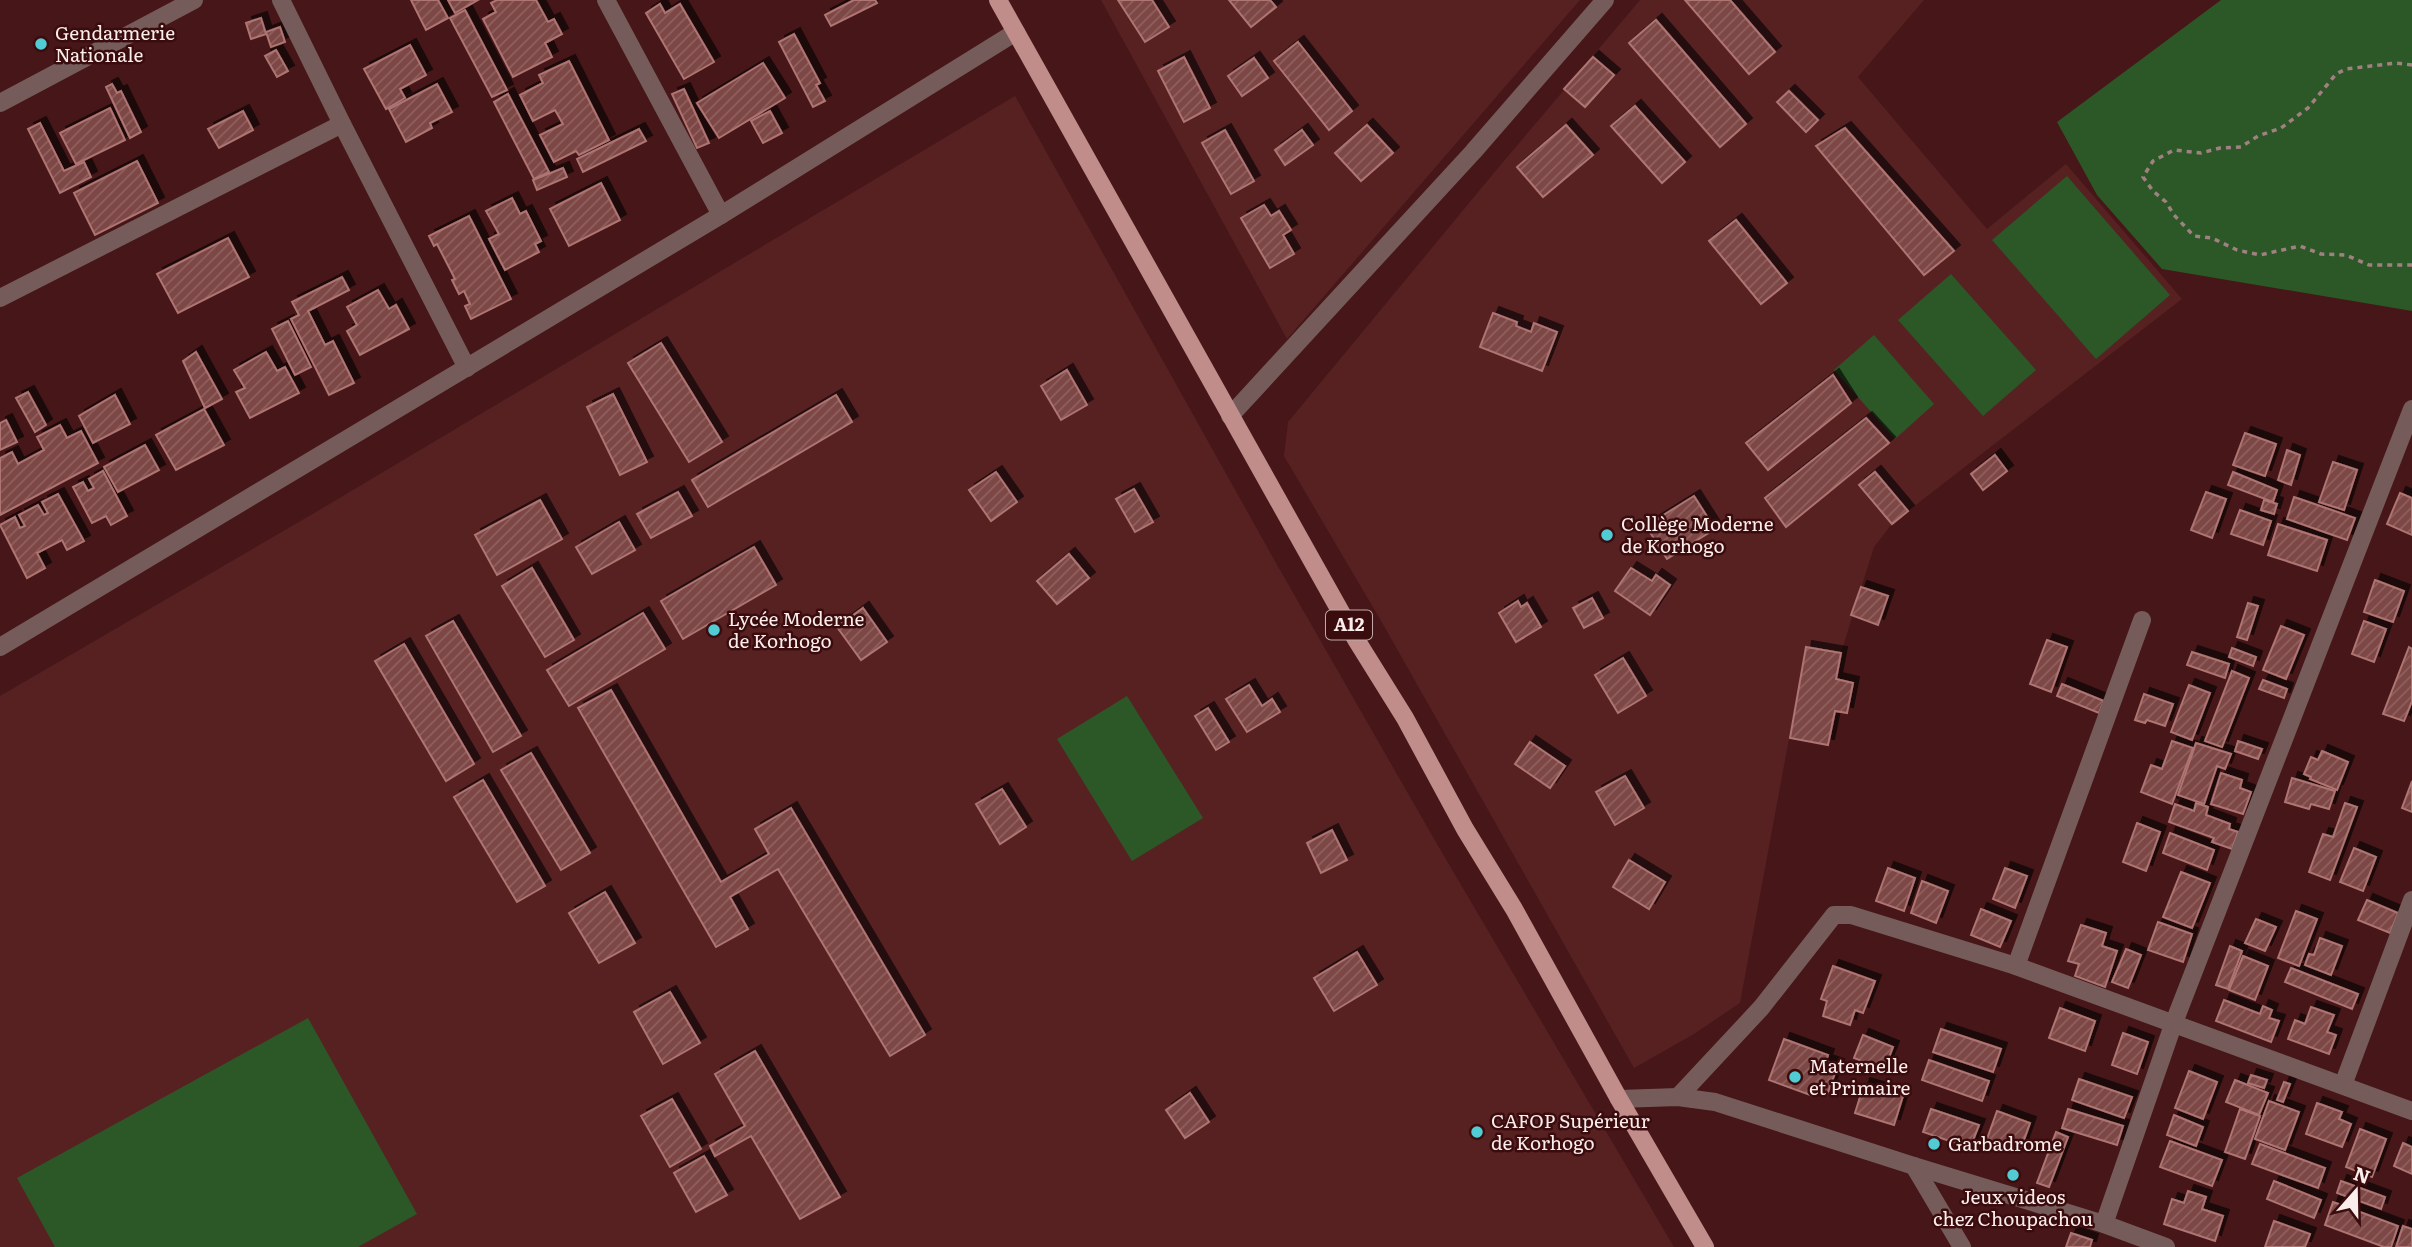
<svg xmlns="http://www.w3.org/2000/svg" width="2412" height="1247" viewBox="0 0 2412 1247" font-family="Literata,serif">
	<style>
		.built { fill: #572122 }
		.green { fill: #2c5827 }
		.building { fill: url(#building-hatch); stroke: #ae7472; stroke-width: 2; filter: url(#shadow) }
		.lines { fill: none; stroke-linecap: round; stroke-linejoin: round }
		.path { stroke: #a08181; stroke-width: 3.5; stroke-dasharray: 5 5; stroke-linecap: butt }
		.minor { stroke: #755c5a; stroke-width: 18 }
		.primary { stroke: #c08d8b; stroke-width: 18 }
		.poi-dot { fill: #51ccd4; stroke: #3b0c0e; stroke-width: 2.5 }
		.labels { text-anchor: middle; stroke-width: 5; stroke-linejoin: round; paint-order: stroke }
		.shield { fill: #3b0c0e; stroke: #c1aaa9; stroke-width: 2 }
		.shield-label { font-size: 18px; font-weight: bold; fill: #fbedec }
		.poi-label { font-size: 19px; fill: #fbedec; stroke: #3b0c0e; text-anchor: start }
	</style>
	<defs>
		<pattern id="building-hatch" width="6" height="6" patternUnits="userSpaceOnUse" patternTransform="scale(1.75)"><rect width="6" height="6" fill="#7b4644"/><path d="M-1 1l2-2M0 6l6-6M5 7l2-2" fill="none" stroke="#8f615f"/></pattern>
		<filter id="shadow"><feDropShadow dx="6" dy="-6" stdDeviation="0" flood-color="#0009"/></filter>
	</defs>
	<rect width="100%" height="100%" fill="#461618"/>
	<!-- built -->
	<g class="built">
		<polygon points="1101,0 1580,0 1287,339"/>
		<polygon points="1640,0 1924,0 1858,77 1987,229 2066,164 2182,299 1908,511 1892,524 1874,547 1841,653 1806,647 1740,1003 1694,1034 1634,1068 1384,626 1284,456 1288,422 1493,174"/>
		<polygon points="1015,96 1276,563 1437,844 1674,1247 0,1247 0,696 316,512"/>
	</g>
	<!-- green -->
	<g class="green">
		<polygon points="2221,0 2412,0 2412,311 2162,269 2097,195 2057,122"/>
		<polygon points="2067,176 2170,295 2096,359 1992,240"/>
		<polygon points="1951,274 2036,370 1983,416 1898,320"/>
		<polygon points="1874,335 1934,404 1895,439 1834,370"/>
		<polygon points="1127,696 1203,818 1132,861 1057,739"/>
		<polygon points="308,1018 417,1214 358,1247 55,1247 17,1178"/>
	</g>
	<!-- building -->
	<g class="building">
		<polygon points="411,0 438,0 448,18 426,30"/>
		<polygon points="448,0 478,0 455,13"/>
		<polygon points="497,0 536,0 548,22 554,19 562,34 545,43 552,57 513,77 483,19 496,12 491,3"/>
		<polygon points="854,0 875,0 877,3 831,26 825,15"/>
		<polygon points="1118,0 1152,0 1169,27 1145,42"/>
		<polygon points="1229,0 1270,0 1276,7 1251,27"/>
		<polygon points="1685,0 1730,0 1775,52 1749,74"/>
		<polygon points="660,4 665,13 680,4 714,62 684,79 646,13"/>
		<polygon points="465,10 507,90 492,97 450,18"/>
		<polygon points="261,18 266,34 251,39 246,23"/>
		<polygon points="1656,20 1746,124 1720,147 1629,43"/>
		<polygon points="280,27 285,42 271,47 266,32"/>
		<polygon points="794,34 820,83 816,85 825,101 813,107 779,42"/>
		<polygon points="1298,42 1352,111 1329,130 1274,61"/>
		<polygon points="410,45 426,75 400,89 405,98 386,109 364,69"/>
		<polygon points="276,50 288,71 277,77 265,56"/>
		<polygon points="1184,57 1210,108 1184,122 1158,71"/>
		<polygon points="1593,57 1614,75 1585,107 1564,89"/>
		<polygon points="1254,58 1268,78 1242,96 1228,76"/>
		<polygon points="569,61 609,140 579,155 576,151 554,162 540,135 563,124 555,110 533,121 520,95 543,83 539,75"/>
		<polygon points="763,63 785,98 719,138 697,103"/>
		<polygon points="112,84 117,93 121,91 141,132 130,138 106,87"/>
		<polygon points="437,84 452,112 430,123 432,128 406,142 389,109"/>
		<polygon points="684,89 709,143 697,148 672,94"/>
		<polygon points="1789,91 1818,120 1806,132 1777,102"/>
		<polygon points="508,94 549,172 534,179 494,102"/>
		<polygon points="1635,106 1685,162 1662,183 1611,126"/>
		<polygon points="110,108 125,140 76,164 60,133"/>
		<polygon points="243,111 253,130 219,148 208,129"/>
		<polygon points="770,111 782,133 763,143 751,121"/>
		<polygon points="40,123 64,171 84,162 91,177 60,193 28,129"/>
		<polygon points="1367,125 1393,153 1361,181 1335,153"/>
		<polygon points="1566,125 1593,155 1543,197 1517,167"/>
		<polygon points="1845,128 1954,251 1924,275 1816,146"/>
		<polygon points="639,129 646,141 583,172 577,159"/>
		<polygon points="1225,130 1254,181 1231,194 1202,143"/>
		<polygon points="1302,130 1313,145 1285,165 1275,150"/>
		<polygon points="137,161 158,203 95,235 74,193"/>
		<polygon points="563,168 567,177 537,190 533,180"/>
		<polygon points="601,183 620,220 569,246 550,209"/>
		<polygon points="512,198 520,214 526,211 541,241 535,244 539,252 505,270 489,239 499,234 486,211"/>
		<polygon points="1264,205 1271,216 1279,211 1291,230 1283,235 1294,254 1270,268 1241,218"/>
		<polygon points="469,216 511,299 471,319 465,306 470,304 464,291 459,294 452,280 455,279 437,244 434,246 429,236"/>
		<polygon points="1736,220 1787,283 1761,304 1709,241"/>
		<polygon points="228,238 249,277 178,313 157,274"/>
		<polygon points="342,277 349,290 308,311 325,345 333,341 354,383 329,395 291,319 299,315 292,302"/>
		<polygon points="378,290 389,309 396,305 409,329 360,355 347,331 357,325 347,307"/>
		<polygon points="1493,313 1517,322 1516,326 1531,332 1534,323 1557,332 1542,371 1480,347"/>
		<polygon points="288,321 311,367 295,375 272,329"/>
		<polygon points="661,343 722,442 689,462 628,363"/>
		<polygon points="196,352 222,399 205,408 183,361"/>
		<polygon points="266,352 277,371 285,367 299,393 250,418 236,392 245,388 234,370"/>
		<polygon points="1067,370 1087,405 1061,420 1041,386"/>
		<polygon points="1833,375 1851,403 1768,470 1746,443"/>
		<polygon points="28,392 46,425 35,432 16,398"/>
		<polygon points="613,394 647,462 620,475 587,407"/>
		<polygon points="115,395 130,424 93,443 79,416"/>
		<polygon points="836,395 852,422 708,507 692,480"/>
		<polygon points="204,409 224,445 176,470 156,435"/>
		<polygon points="1866,418 1889,443 1786,527 1765,498"/>
		<polygon points="6,420 17,442 0,450 0,423"/>
		<polygon points="60,425 67,438 81,431 98,463 0,515 0,458 12,452 18,464 44,450 37,437"/>
		<polygon points="2245,433 2276,444 2265,476 2233,465"/>
		<polygon points="145,445 159,470 118,492 104,467"/>
		<polygon points="2287,450 2300,455 2291,485 2278,480"/>
		<polygon points="1995,455 2007,471 1983,490 1971,474"/>
		<polygon points="2333,462 2357,470 2344,510 2319,502"/>
		<polygon points="103,471 127,516 111,525 106,516 92,523 73,487 83,482 88,491 94,488 89,479"/>
		<polygon points="996,472 1017,502 991,521 969,490"/>
		<polygon points="1875,472 1908,511 1892,524 1859,485"/>
		<polygon points="2233,472 2277,490 2273,502 2228,485"/>
		<polygon points="1134,489 1153,522 1135,532 1116,499"/>
		<polygon points="678,492 692,516 651,538 637,514"/>
		<polygon points="2206,492 2226,499 2212,538 2191,530"/>
		<polygon points="2400,493 2412,498 2412,535 2387,524"/>
		<polygon points="58,494 84,541 67,550 62,540 37,553 45,568 27,578 0,525 15,517 20,528 25,526 19,515 38,505 44,515 48,513 42,502"/>
		<polygon points="1694,496 1715,529 1667,559 1646,526"/>
		<polygon points="2294,497 2355,518 2347,540 2287,519"/>
		<polygon points="540,500 562,539 497,575 475,535"/>
		<polygon points="2264,500 2277,504 2274,514 2261,510"/>
		<polygon points="2240,510 2271,521 2263,545 2231,534"/>
		<polygon points="619,522 635,550 592,574 576,547"/>
		<polygon points="2278,524 2327,540 2317,571 2268,555"/>
		<polygon points="754,547 776,585 683,639 661,601"/>
		<polygon points="1069,554 1089,578 1057,604 1037,581"/>
		<polygon points="532,568 574,640 545,657 502,586"/>
		<polygon points="1631,568 1652,581 1656,575 1670,585 1650,615 1615,591"/>
		<polygon points="2375,580 2404,591 2393,622 2364,612"/>
		<polygon points="1861,587 1888,596 1878,625 1851,615"/>
		<polygon points="1592,598 1603,618 1584,628 1573,608"/>
		<polygon points="1518,601 1521,607 1527,603 1541,627 1516,642 1499,613"/>
		<polygon points="2248,603 2258,606 2247,640 2237,637"/>
		<polygon points="863,608 887,642 861,660 837,627"/>
		<polygon points="643,613 665,649 569,706 547,670"/>
		<polygon points="453,621 521,736 493,752 426,636"/>
		<polygon points="2364,621 2386,629 2374,662 2352,654"/>
		<polygon points="2281,626 2304,635 2286,679 2263,670"/>
		<polygon points="2047,640 2067,647 2051,692 2030,684"/>
		<polygon points="404,644 474,764 446,781 375,661"/>
		<polygon points="1806,647 1841,653 1836,679 1853,683 1847,713 1835,711 1828,745 1790,738"/>
		<polygon points="2409,647 2412,649 2412,701 2404,721 2383,714"/>
		<polygon points="2232,648 2256,657 2253,666 2229,657"/>
		<polygon points="2192,652 2229,664 2225,678 2187,665"/>
		<polygon points="1623,658 1646,696 1618,713 1595,675"/>
		<polygon points="2232,671 2249,678 2222,747 2205,741"/>
		<polygon points="2263,680 2287,689 2284,698 2259,689"/>
		<polygon points="2062,684 2104,701 2099,713 2057,696"/>
		<polygon points="1249,685 1262,706 1272,699 1280,712 1247,732 1226,699"/>
		<polygon points="2189,685 2210,693 2192,740 2171,732"/>
		<polygon points="611,690 721,882 769,854 755,829 791,808 925,1035 890,1056 778,869 730,897 748,929 716,947 578,708"/>
		<polygon points="2144,694 2173,704 2165,726 2147,720 2145,723 2135,720"/>
		<polygon points="1208,708 1229,742 1216,750 1195,716"/>
		<polygon points="2172,741 2193,748 2172,804 2141,792 2151,765 2162,769"/>
		<polygon points="2238,741 2262,749 2258,759 2235,751"/>
		<polygon points="1530,742 1565,766 1550,788 1515,764"/>
		<polygon points="2196,743 2231,754 2225,769 2217,766 2204,804 2178,795"/>
		<polygon points="2322,751 2348,762 2337,790 2310,779 2311,777 2304,774 2311,757 2318,760"/>
		<polygon points="531,753 590,853 561,870 501,770"/>
		<polygon points="2221,773 2242,780 2240,788 2251,792 2243,814 2211,804"/>
		<polygon points="1625,776 1644,808 1615,825 1596,792"/>
		<polygon points="2292,778 2335,791 2329,809 2311,804 2309,809 2285,802"/>
		<polygon points="483,780 545,886 517,902 454,797"/>
		<polygon points="2412,781 2412,812 2402,808"/>
		<polygon points="1002,789 1026,827 1000,844 976,804"/>
		<polygon points="2196,803 2208,807 2206,815 2230,824 2229,829 2238,832 2232,849 2212,842 2214,838 2169,822 2175,804 2194,811"/>
		<polygon points="2345,803 2357,807 2330,880 2309,872 2323,834 2333,837"/>
		<polygon points="2137,823 2160,832 2146,871 2123,862"/>
		<polygon points="1332,830 1347,860 1321,873 1307,843"/>
		<polygon points="2170,833 2214,850 2207,870 2163,853"/>
		<polygon points="2354,848 2376,857 2363,891 2340,882"/>
		<polygon points="1629,860 1665,882 1649,909 1613,887"/>
		<polygon points="1888,868 1915,878 1904,911 1876,901"/>
		<polygon points="2005,868 2027,876 2015,908 1993,899"/>
		<polygon points="2181,872 2210,883 2192,928 2163,917"/>
		<polygon points="1922,881 1948,891 1936,923 1911,913"/>
		<polygon points="605,892 635,943 599,963 569,913"/>
		<polygon points="2367,900 2398,913 2390,933 2358,920"/>
		<polygon points="1981,909 2011,921 2000,947 1971,935"/>
		<polygon points="2296,911 2317,919 2299,966 2278,958"/>
		<polygon points="2256,919 2276,927 2265,951 2245,943"/>
		<polygon points="2158,922 2192,934 2183,962 2148,950"/>
		<polygon points="2081,925 2106,933 2102,946 2117,951 2105,987 2075,976 2079,964 2068,961"/>
		<polygon points="2320,938 2342,946 2331,975 2305,965 2309,954 2314,955"/>
		<polygon points="2230,946 2242,951 2228,989 2216,985"/>
		<polygon points="2126,949 2141,955 2128,988 2112,982"/>
		<polygon points="1357,952 1377,985 1334,1011 1314,978"/>
		<polygon points="2243,956 2268,966 2255,1000 2229,990"/>
		<polygon points="1833,966 1875,981 1863,1013 1855,1010 1850,1025 1823,1016 1827,1001 1821,999"/>
		<polygon points="2291,968 2358,994 2352,1009 2285,982"/>
		<polygon points="670,992 700,1043 663,1064 634,1012"/>
		<polygon points="2224,1000 2260,1014 2263,1006 2272,1010 2269,1018 2279,1021 2271,1042 2216,1021"/>
		<polygon points="2311,1007 2334,1015 2327,1032 2336,1035 2329,1054 2288,1039 2295,1020 2305,1024"/>
		<polygon points="2060,1008 2095,1021 2085,1051 2049,1038"/>
		<polygon points="1941,1029 2001,1049 1993,1072 1933,1052"/>
		<polygon points="2123,1033 2148,1042 2137,1074 2112,1065"/>
		<polygon points="1863,1035 1893,1047 1884,1070 1854,1058"/>
		<polygon points="1784,1039 1828,1055 1826,1061 1838,1065 1827,1095 1816,1090 1813,1096 1769,1080"/>
		<polygon points="755,1051 840,1197 800,1219 751,1136 715,1156 710,1146 745,1126 715,1074"/>
		<polygon points="1929,1060 1989,1081 1982,1101 1922,1080"/>
		<polygon points="2189,1071 2217,1082 2203,1119 2175,1108"/>
		<polygon points="2251,1075 2267,1080 2264,1088 2248,1083"/>
		<polygon points="2079,1079 2132,1097 2124,1118 2072,1100"/>
		<polygon points="2235,1080 2268,1093 2259,1115 2226,1102"/>
		<polygon points="2284,1082 2290,1084 2283,1102 2277,1100"/>
		<polygon points="1864,1084 1903,1096 1894,1125 1855,1113"/>
		<polygon points="1190,1093 1209,1122 1185,1138 1166,1110"/>
		<polygon points="672,1099 701,1149 670,1167 641,1116"/>
		<polygon points="2269,1101 2299,1112 2285,1150 2255,1139"/>
		<polygon points="2317,1103 2342,1112 2339,1119 2351,1124 2342,1147 2306,1134"/>
		<polygon points="1931,1109 1979,1125 1970,1148 1923,1132"/>
		<polygon points="2068,1109 2123,1126 2117,1145 2062,1128"/>
		<polygon points="2240,1109 2260,1116 2245,1159 2225,1152"/>
		<polygon points="1997,1111 2030,1123 2020,1151 1987,1139"/>
		<polygon points="2174,1115 2203,1127 2196,1146 2167,1135"/>
		<polygon points="2360,1129 2386,1139 2372,1177 2346,1167"/>
		<polygon points="2056,1132 2068,1137 2049,1187 2037,1183"/>
		<polygon points="2170,1141 2222,1160 2212,1186 2160,1167"/>
		<polygon points="2403,1143 2412,1147 2412,1174 2394,1166"/>
		<polygon points="2260,1144 2325,1168 2318,1188 2252,1164"/>
		<polygon points="704,1156 727,1195 696,1212 674,1173"/>
		<polygon points="2274,1181 2321,1200 2314,1218 2267,1199"/>
		<polygon points="2341,1181 2385,1197 2381,1209 2337,1193"/>
		<polygon points="2188,1191 2206,1197 2202,1209 2223,1216 2215,1241 2164,1224 2172,1199 2184,1203"/>
		<polygon points="2333,1202 2398,1226 2391,1247 2384,1247 2325,1225"/>
		<polygon points="2274,1221 2310,1234 2305,1247 2265,1247"/>
		<polygon points="2403,1226 2412,1229 2412,1247 2396,1247"/>
		<polygon points="2071,1233 2092,1240 2090,1247 2066,1247"/>
	</g>
	<g class="lines">
		<!-- path -->
		<polyline class="path" points="2412,65 2396,63 2346,69 2336,74 2308,108 2281,128 2258,136 2241,147 2220,148 2201,153 2174,150 2153,161 2143,177 2153,191 2166,202 2174,215 2194,236 2212,238 2237,250 2260,255 2300,246 2321,254 2346,255 2369,265 2412,265"/>
		<!-- minor -->
		<g class="minor">
			<polyline points="281,0 342,124 467,368"/>
			<polyline points="606,0 721,215"/>
			<polyline points="0,103 194,0"/>
			<polyline points="0,298 342,124"/>
			<polyline points="1230,416 1473,152 1605,0"/>
			<polyline points="0,647 721,215 1016,32"/>
			<polyline points="2016,966 2142,620"/>
			<polyline points="2343,1085 2412,900"/>
			<polyline points="1678,1097 1761,1008 1834,915 1851,915 2016,966 2412,1111"/>
			<polyline points="1619,1099 1678,1097 1715,1102 1914,1166 2104,1224 2166,1247"/>
			<polyline points="1914,1166 1962,1247"/>
			<polyline points="2104,1224 2173,1025 2412,409"/>
		</g>
		<!-- primary -->
		<polyline class="primary" points="998,0 1357,641 1405,718 1465,829 1514,909 1619,1099 1705,1247"/>
	</g>
	<!-- markers -->
	<g class="poi-dot">
		<circle cx="41" cy="44" r="7"/>
		<circle cx="1607" cy="535" r="7"/>
		<circle cx="714" cy="630" r="7"/>
		<circle cx="1795" cy="1077" r="7"/>
		<circle cx="1477" cy="1132" r="7"/>
		<circle cx="1934" cy="1144" r="7"/>
		<circle cx="2013" cy="1175" r="7"/>
	</g>
	<g class="labels">
		<!-- shield labels -->
		<rect class="shield" x="1326" y="610.5" width="46" height="29" rx="5"/>
		<g class="shield-label">
			<text x="1349" y="631">A12</text>
		</g>
		<!-- poi labels -->
		<g class="poi-label">
			<text x="55" y="40">Gendarmerie<tspan x="55" dy="22">Nationale</tspan></text>
			<text x="1621" y="531">Collège Moderne<tspan x="1621" dy="22">de Korhogo</tspan></text>
			<text x="728" y="626">Lycée Moderne<tspan x="728" dy="22">de Korhogo</tspan></text>
			<text x="1809" y="1073">Maternelle<tspan x="1809" dy="22">et Primaire</tspan></text>
			<text x="1491" y="1128">CAFOP Supérieur<tspan x="1491" dy="22">de Korhogo</tspan></text>
			<text x="1948" y="1151">Garbadrome</text>
			<text x="2013" y="1204" text-anchor="middle">Jeux videos<tspan x="2013" dy="22">chez Choupachou</tspan></text>
		</g>
	</g>
	<!-- north arrow -->
	<g transform="translate(2356 1191) rotate(20)" stroke="#3b0c0e" stroke-width="5" paint-order="stroke">
	<path d="M0-5L12 26L0 18L-12 26Z" fill="#fbedec"/>
	<text y="-10" font-size="19" font-weight="bold" text-anchor="middle" fill="#fbedec">N</text>
	</g>
</svg>
